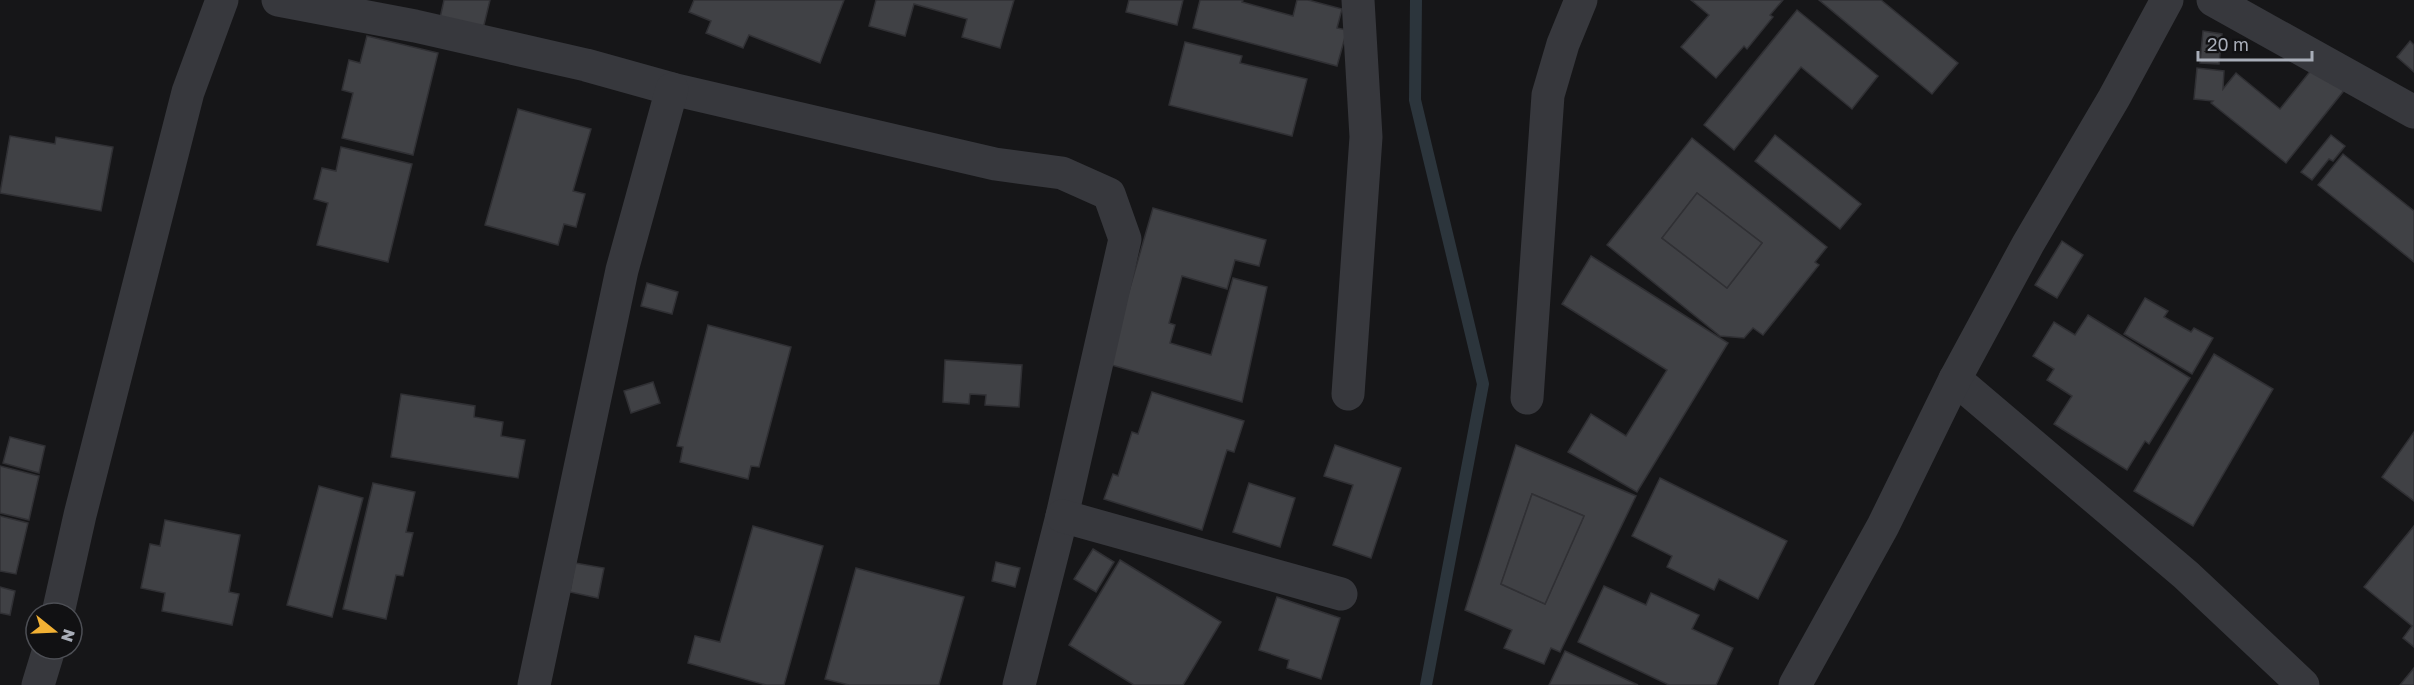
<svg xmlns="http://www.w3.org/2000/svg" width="2414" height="685" viewBox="0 0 2414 685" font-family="'Golos Text',sans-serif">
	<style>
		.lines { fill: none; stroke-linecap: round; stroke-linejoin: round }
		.stream { stroke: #2c353c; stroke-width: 12 }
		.building { fill: #404145; stroke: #303034; stroke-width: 1.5; fill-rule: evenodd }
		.minor { stroke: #37383d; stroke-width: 33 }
	</style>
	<rect width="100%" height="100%" fill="#161618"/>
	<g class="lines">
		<!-- stream -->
		<polyline class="stream" points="1416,0 1415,100 1483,384 1426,685"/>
	</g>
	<!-- building -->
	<g class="building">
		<polygon points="444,0 490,0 483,29 440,18"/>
		<polygon points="694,0 844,0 820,63 749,35 743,48 706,33 711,21 689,12"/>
		<polygon points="876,0 1014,0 1000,48 962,37 967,19 914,4 905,36 869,26"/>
		<polygon points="1129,0 1183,0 1177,25 1126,12"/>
		<polygon points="1200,0 1243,0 1242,2 1293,16 1297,0 1308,0 1342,9 1337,28 1347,30 1337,66 1193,28"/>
		<polygon points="1691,0 1783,0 1770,15 1773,17 1747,49 1744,46 1716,78 1681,47 1709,15"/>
		<polygon points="1819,0 1881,0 1958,63 1932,94"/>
		<polygon points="1797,10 1878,76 1852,109 1801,67 1734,150 1704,125"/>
		<polygon points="2203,31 2222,34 2219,64 2200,63"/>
		<polygon points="367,36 438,53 413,155 342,138 353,93 342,90 349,60 360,63"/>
		<polygon points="2410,41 2414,45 2414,72 2397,57"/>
		<polygon points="1185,42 1242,56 1240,63 1307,79 1292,136 1169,105"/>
		<polygon points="2316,64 2346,88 2286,163 2211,103 2213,101 2194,99 2197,68 2224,71 2223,89 2236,73 2280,109"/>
		<polygon points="518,109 591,129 573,191 585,194 576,227 564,224 558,245 485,225"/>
		<polygon points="1775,135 1861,204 1840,229 1755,161"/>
		<polygon points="2331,135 2345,146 2333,161 2329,159 2312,180 2301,172"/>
		<polygon points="10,136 55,144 56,137 113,147 101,211 0,193"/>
		<path d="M 1692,138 L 1827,247 L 1815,262 L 1819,265 L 1763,335 L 1753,328 L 1744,338 L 1720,336 L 1607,245 ZM 1697,193 L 1762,243 L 1727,288 L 1662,238 Z"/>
		<polygon points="341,147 412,164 388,262 317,245 328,203 314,199 322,168 336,171"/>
		<polygon points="2343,154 2414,211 2414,262 2318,185"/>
		<polygon points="1697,193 1762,243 1727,288 1662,238"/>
		<polygon points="1153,208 1266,240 1259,266 1235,260 1227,289 1182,276 1169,323 1175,325 1170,343 1211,355 1233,278 1267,287 1242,402 1108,364"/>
		<polygon points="2062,241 2083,255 2057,298 2035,285"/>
		<polygon points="1591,256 1728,343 1637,492 1568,452 1591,414 1626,436 1667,370 1562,304"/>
		<polygon points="647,283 678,292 672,314 641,306"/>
		<polygon points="2145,298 2168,311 2164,317 2191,332 2194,328 2213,338 2192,374 2124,334"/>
		<polygon points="2088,315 2190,378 2149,444 2145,441 2127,470 2054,424 2072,396 2047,380 2054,369 2033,356 2054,322 2075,335"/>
		<polygon points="708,325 791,347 759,467 751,466 748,479 680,462 683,447 677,446"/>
		<polygon points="2214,354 2273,389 2193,526 2134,491"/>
		<polygon points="945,360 1022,365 1019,407 985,405 986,395 970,394 969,404 943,402"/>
		<polygon points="653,382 660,403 631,413 624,391"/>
		<polygon points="1152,392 1244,421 1234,452 1227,450 1202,530 1104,499 1113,474 1118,476 1132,432 1138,434"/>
		<polygon points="401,394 475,406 474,417 503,422 501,436 525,440 518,478 391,457"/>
		<polygon points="2414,432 2414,501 2382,477"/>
		<polygon points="10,437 45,446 39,473 3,463"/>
		<polygon points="1335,445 1401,468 1371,558 1333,545 1353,485 1324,476"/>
		<path d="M 1516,445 L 1636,496 L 1560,652 L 1551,648 L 1544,664 L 1504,648 L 1512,630 L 1465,610 ZM 1532,494 L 1584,516 L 1545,604 L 1501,584 Z"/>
		<polygon points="0,466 39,476 29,520 0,513"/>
		<polygon points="1660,478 1787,541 1758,599 1719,579 1714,590 1667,567 1672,556 1632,536"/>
		<polygon points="373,483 415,492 406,532 413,533 403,576 396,575 386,619 343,609"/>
		<polygon points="1249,483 1295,498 1280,547 1233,532"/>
		<polygon points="319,486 363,498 332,617 287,605"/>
		<polygon points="1532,494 1584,516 1545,604 1501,584"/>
		<polygon points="0,516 28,523 16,574 0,571"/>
		<polygon points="165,520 240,535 229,592 239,594 232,625 162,611 165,593 141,588 150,544 160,546"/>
		<polygon points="753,526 823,546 784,685 766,685 688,663 695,636 720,642"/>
		<polygon points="2414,526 2414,647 2403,638 2412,626 2364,587"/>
		<polygon points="1093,549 1114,562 1096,592 1074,579"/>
		<polygon points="1120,560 1221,622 1183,685 1134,685 1069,645"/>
		<polygon points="996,562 1020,568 1015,587 992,581"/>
		<polygon points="575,563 604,568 598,598 570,592"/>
		<polygon points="856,568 964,597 939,685 849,685 825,679"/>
		<polygon points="1604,586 1646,605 1651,593 1699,615 1692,629 1733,648 1716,685 1669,685 1578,642"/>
		<polygon points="0,587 15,591 10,615 0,613"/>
		<polygon points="1277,597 1340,618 1321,679 1287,668 1289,660 1259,650"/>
		<polygon points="1565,651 1638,685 1549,685"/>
		<polygon points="2414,668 2414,685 2400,685"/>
	</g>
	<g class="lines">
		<!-- minor -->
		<g class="minor">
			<polyline points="278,0 415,26 586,65 672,89 995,164 1062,173 1109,194 1125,239 1062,516 1019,685"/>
			<polyline points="2213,0 2414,112"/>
			<polyline points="1955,379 2186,575 2303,685"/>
			<polyline points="1348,394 1366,137 1358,0"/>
			<polyline points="1527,398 1548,95 1563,44 1581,0"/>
			<polyline points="1062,516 1341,594"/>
			<polyline points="58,613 80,515 188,92 222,0"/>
			<polyline points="38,685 49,649"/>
			<polyline points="534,685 622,270 672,89"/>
			<polyline points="1795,685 1883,526 1955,379 2028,244 2114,98 2167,0"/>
		</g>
	</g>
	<!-- north arrow -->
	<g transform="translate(54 631) rotate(108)"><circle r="28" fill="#111113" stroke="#4d4f55" stroke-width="1.5"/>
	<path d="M0-4.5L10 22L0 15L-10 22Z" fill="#f2b134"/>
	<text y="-9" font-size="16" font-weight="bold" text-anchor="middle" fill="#a8adb8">N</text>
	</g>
	<!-- scale -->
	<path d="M2198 51v9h114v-9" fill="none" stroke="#a8adb8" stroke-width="3"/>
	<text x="2207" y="51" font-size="18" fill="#a8adb8" stroke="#111113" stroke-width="4.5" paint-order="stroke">20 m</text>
</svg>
